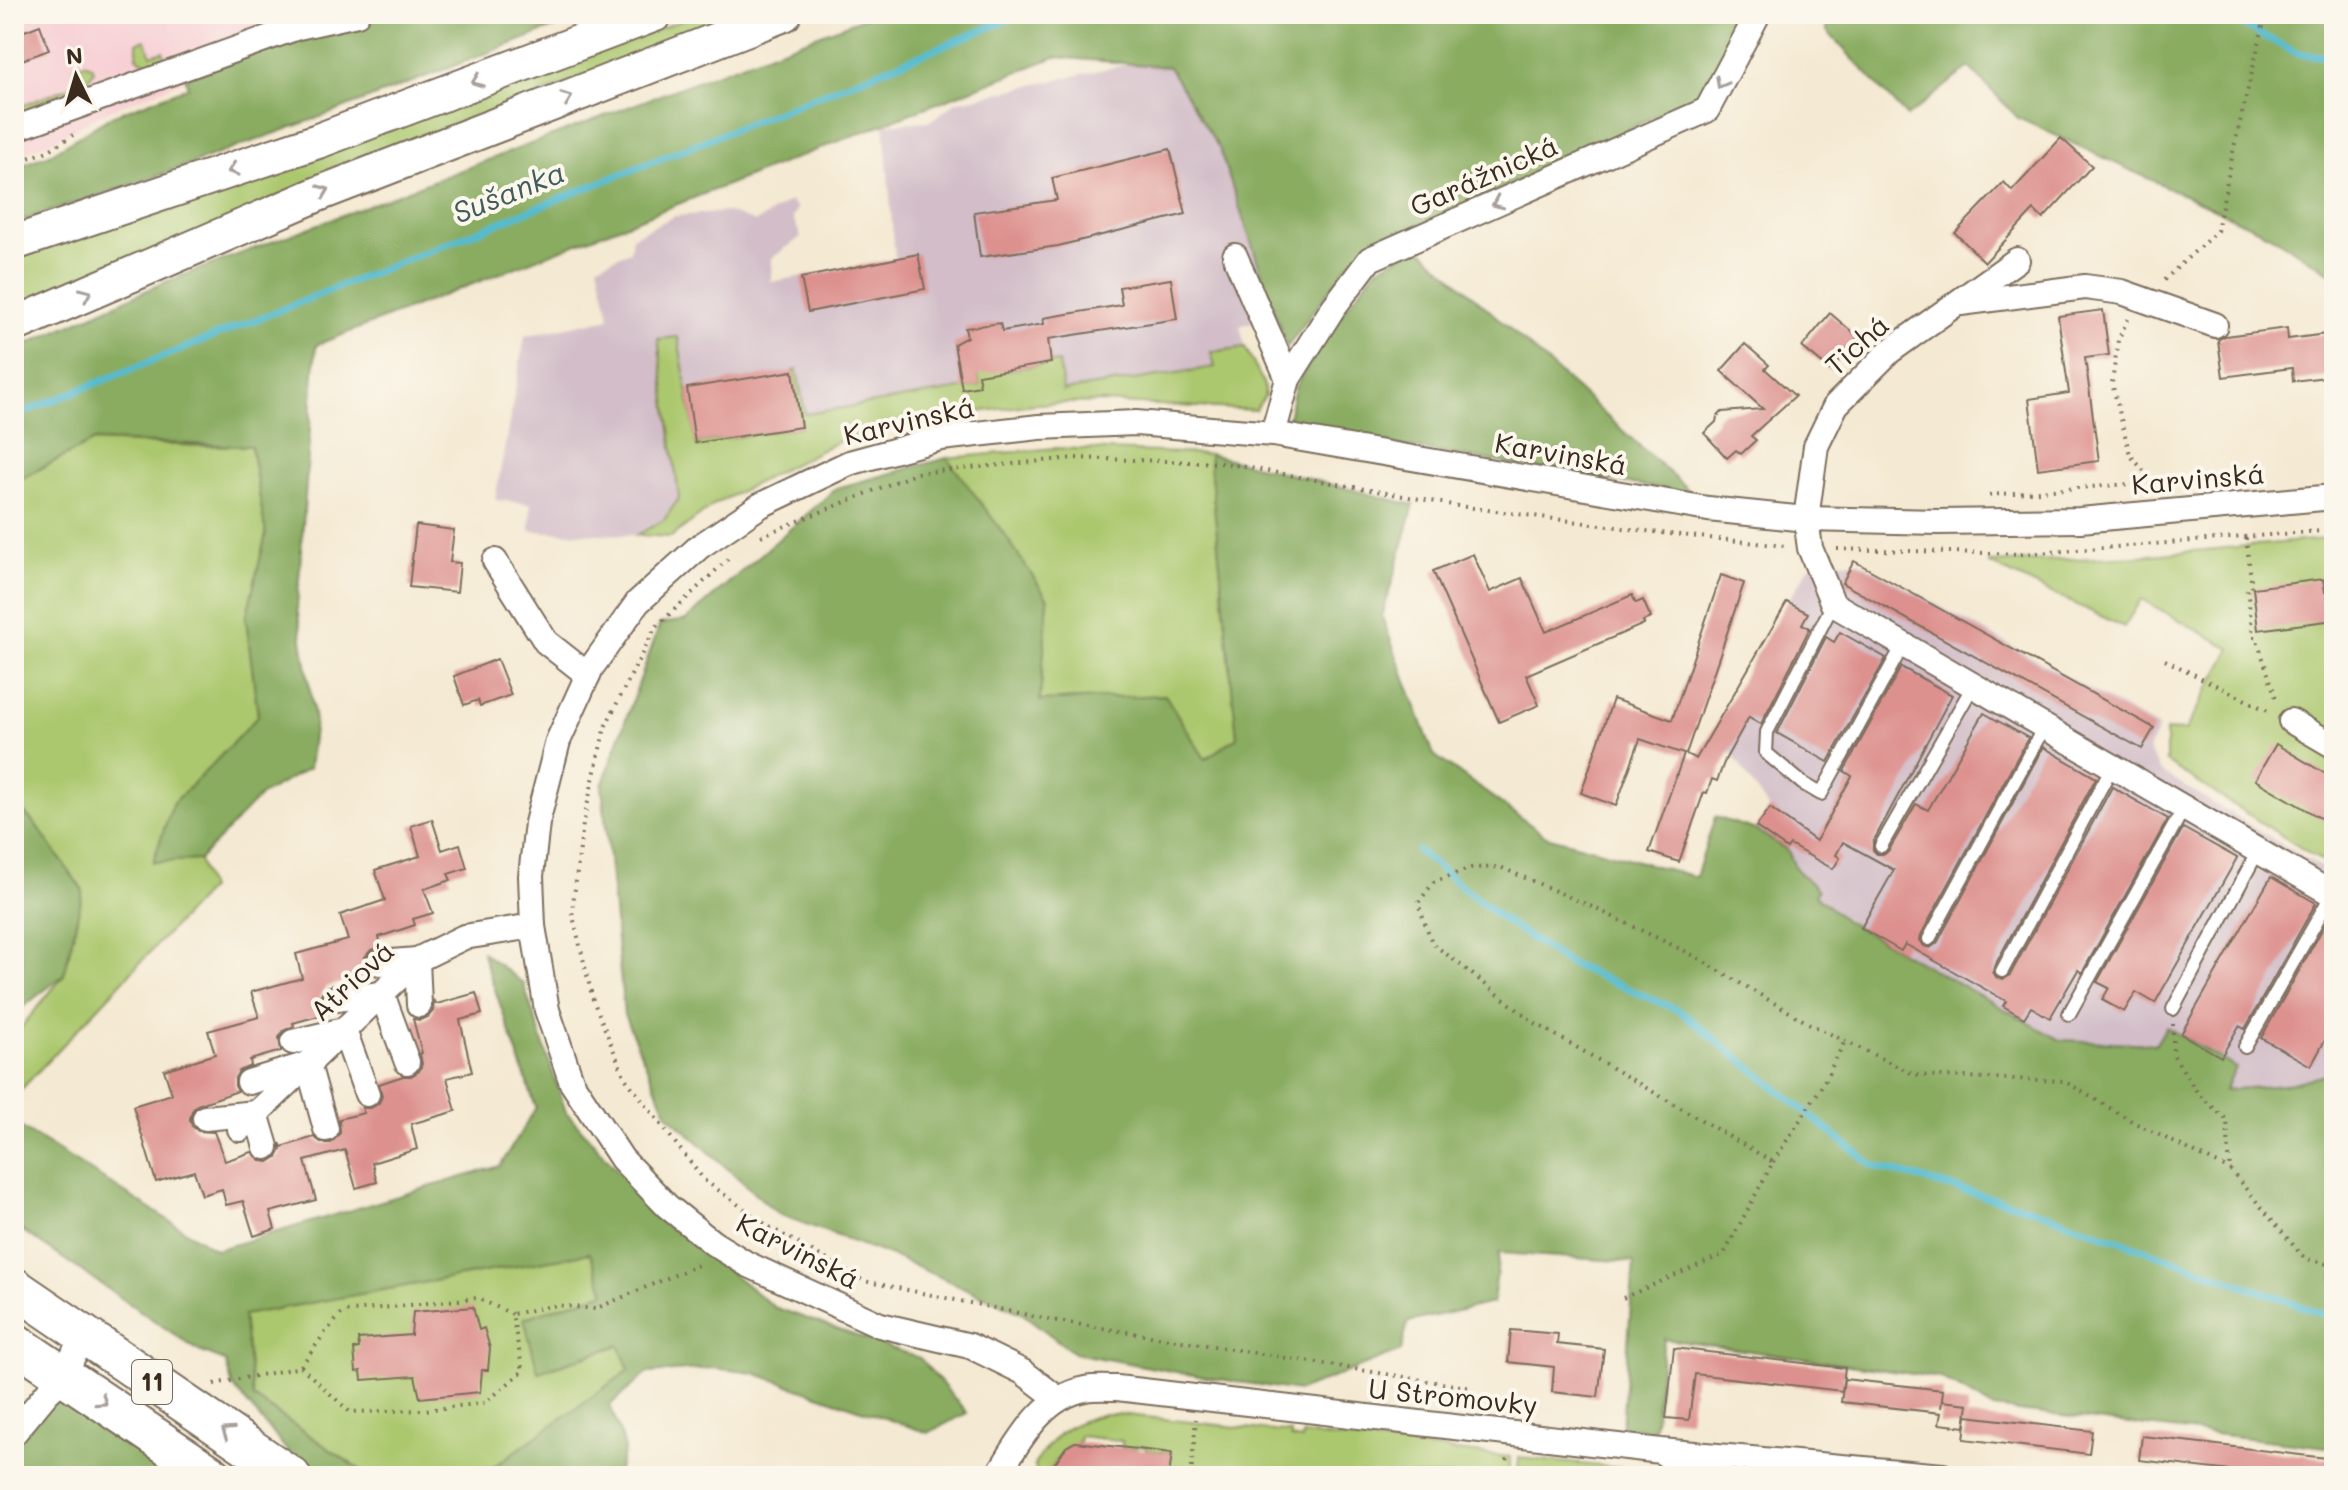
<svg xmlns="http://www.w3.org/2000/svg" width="2348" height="1490" viewBox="0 0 2348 1490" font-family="Mali,sans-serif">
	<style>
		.built { fill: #f7cfd4 }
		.industrial { fill: #d2bdc8 }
		.green { fill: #acc86e; stroke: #747946; stroke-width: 2 }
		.forest { fill: #89ac61; stroke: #626b40; stroke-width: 2 }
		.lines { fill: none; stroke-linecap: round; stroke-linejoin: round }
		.stream { stroke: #53bbd0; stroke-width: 7 }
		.building { fill: #dd918e }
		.lane-casing { stroke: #7c6d5d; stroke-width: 16 }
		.street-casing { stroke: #7c6d5d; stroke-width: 28 }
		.secondary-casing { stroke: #7c6d5d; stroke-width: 38 }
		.primary-casing { stroke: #7c6d5d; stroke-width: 42 }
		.path { stroke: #7c6d5d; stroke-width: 4; stroke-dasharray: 2 6; stroke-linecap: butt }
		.lane { stroke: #fff; stroke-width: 12 }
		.street { stroke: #fff; stroke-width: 24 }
		.secondary { stroke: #fff; stroke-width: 34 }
		.primary { stroke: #fff; stroke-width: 38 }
		.oneway { stroke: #a79f9a }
		.labels { text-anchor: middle; stroke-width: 8; stroke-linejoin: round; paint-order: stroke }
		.shield { fill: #fbf7ec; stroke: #75685c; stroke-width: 2 }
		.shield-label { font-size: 26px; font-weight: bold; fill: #3b2a1e }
		.street-label { font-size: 28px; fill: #3b2a1e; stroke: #fbf7ec }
		.water-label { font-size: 30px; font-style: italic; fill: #435d5c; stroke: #fbf7ec }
	</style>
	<rect width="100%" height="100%" fill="#fbf7ec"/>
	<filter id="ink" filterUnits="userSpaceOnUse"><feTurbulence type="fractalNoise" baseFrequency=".0125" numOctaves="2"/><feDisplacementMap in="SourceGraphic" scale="16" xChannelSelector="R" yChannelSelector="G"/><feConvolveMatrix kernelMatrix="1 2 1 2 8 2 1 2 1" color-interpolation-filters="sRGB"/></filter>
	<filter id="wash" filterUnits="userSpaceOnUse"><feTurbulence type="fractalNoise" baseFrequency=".006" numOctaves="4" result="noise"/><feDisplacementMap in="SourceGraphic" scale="32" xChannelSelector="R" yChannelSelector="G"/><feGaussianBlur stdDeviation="1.8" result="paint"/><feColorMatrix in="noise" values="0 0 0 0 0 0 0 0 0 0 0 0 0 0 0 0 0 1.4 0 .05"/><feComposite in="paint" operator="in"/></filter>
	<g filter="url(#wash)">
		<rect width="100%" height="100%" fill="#f4e9d2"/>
		<!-- built -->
		<polygon class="built" points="14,14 391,14 190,78 99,115 51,142 14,156"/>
		<!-- industrial -->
		<g class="industrial">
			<polygon points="1128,64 1169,67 1219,148 1277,316 1240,326 1260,403 1255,410 1101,402 1034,404 902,423 835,443 715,504 671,537 530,531 531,504 495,500 525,336 610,318 598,265 630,251 632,237 675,216 727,212 756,222 790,201 797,208 793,218 801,237 772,258 771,282 895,259 884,124 930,121 956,102"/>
			<polygon points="1818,561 1860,562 2159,728 2148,750 2161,772 2334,875 2334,1073 2284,1085 2224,1090 2235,1068 2166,1028 2156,1044 2060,1040 1861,930 1815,895 1818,889 1796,869 1788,851 1756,830 1769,809 1731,752 1723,763 1786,604 1810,566"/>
		</g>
		<!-- green -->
		<g class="green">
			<polygon points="698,14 738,14 14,308 14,259 502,88"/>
			<path d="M 145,40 L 151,55 L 163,51 L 167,62 C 155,66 147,66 137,57 L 137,43 Z"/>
			<path d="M 84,63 L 92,66 L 94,71 C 78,100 43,107 14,118 L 14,109 L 80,83 L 74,67 Z"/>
			<polygon points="678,337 696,443 801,427 793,371 797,370 805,414 980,386 975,354 1005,350 1008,370 1059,362 1063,391 1215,367 1211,352 1245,347 1263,382 1265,396 1255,410 1101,402 1034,404 902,423 835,443 715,504 671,537 637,535 664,520 679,498 658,339"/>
			<polygon points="94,441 194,446 251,446 266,534 246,619 258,716 212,765 173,803 153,862 199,860 209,889 15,1096 14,1036 64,975 83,891 36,825 14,802 14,482"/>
			<polygon points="1055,448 1209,454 1237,737 1205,759 1165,695 1039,701 1048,599 947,458"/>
			<polygon points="2334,538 2334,869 2166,762 2166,730 2185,731 2231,649 2141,599 2124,627 1988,563 2139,556"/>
			<polygon points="590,1253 605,1292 539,1372 620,1345 630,1370 481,1476 369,1476 253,1397 242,1315"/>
			<path d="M 1105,1414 L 1118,1414 L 1291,1433 L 1291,1438 L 1302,1440 L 1303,1434 L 1510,1457 L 1510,1471 L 1518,1472 L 1519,1458 L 1623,1468 L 1666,1476 L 1169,1476 L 1171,1453 L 1146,1450 L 1146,1447 L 1138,1446 L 1137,1449 L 1122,1448 L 1122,1441 L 1080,1436 L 1079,1442 L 1066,1447 L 1046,1476 L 1039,1476 L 1034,1465 C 1054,1434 1069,1422 1105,1414 Z"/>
		</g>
		<!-- forest -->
		<g class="forest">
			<polygon points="389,14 589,14 334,112 163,174 14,223 14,168 50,154 114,115 188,87 185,77 331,26"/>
			<polygon points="874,14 1749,14 1706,90 1594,147 1365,249 1349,263 1287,347 1219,148 1169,67 1055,57 316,345 297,608 315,721 309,768 261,795 199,860 153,862 173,803 212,765 258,716 246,619 266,534 251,446 94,441 14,482 14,350 163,283"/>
			<polygon points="1825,14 2314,14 2334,20 2334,275 2268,234 2018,118 1969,67 1907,117 1827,31"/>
			<polygon points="1418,246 1693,494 1286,427 1295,387 1324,338 1376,269"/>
			<polygon points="1209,454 1414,505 1382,617 1434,755 1546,836 1696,877 1715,817 1756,830 1788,851 1796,869 1818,890 1815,895 1846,921 2060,1040 2156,1044 2166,1027 2236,1068 2225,1090 2284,1085 2334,1073 2334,1448 1993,1408 1941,1378 1664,1339 1654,1430 1622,1427 1634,1262 1499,1253 1493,1303 1408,1322 1401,1351 1299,1391 1198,1376 1074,1353 1023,1314 897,1258 778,1214 668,1115 624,1015 602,786 660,624 686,620 837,488 947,458 1005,535 1048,599 1040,701 1165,695 1205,759 1237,737"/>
			<polygon points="14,802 36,825 83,891 64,975 14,1014"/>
			<polygon points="482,952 523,983 566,1112 653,1210 774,1307 920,1358 967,1413 928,1433 754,1373 713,1368 648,1373 610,1405 625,1447 617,1476 481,1476 629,1370 619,1345 538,1372 524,1318 605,1292 590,1253 243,1315 253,1397 369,1476 309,1476 233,1387 225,1361 199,1351 14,1225 14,1123 216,1250 500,1166 536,1108"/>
			<polygon points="47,1393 173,1476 16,1476 14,1469 14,1433"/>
		</g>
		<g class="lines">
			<!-- stream -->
			<g class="stream">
				<polyline points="2237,14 2244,26 2299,54 2334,57"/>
				<polyline points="14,416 1023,14"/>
				<polyline points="1418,851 1502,919 1568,963 1680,1011 1873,1166 2029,1208 2334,1318"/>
			</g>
		</g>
		<g id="blocks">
			<!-- building -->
			<g class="building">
				<polygon points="40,25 49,50 14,63 14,35"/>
				<polygon points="2061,138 2092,166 2043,219 2034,210 1985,262 1955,233 2004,182 2012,191"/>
				<polygon points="1170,149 1186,214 1058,246 980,257 974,212 1057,200 1052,178"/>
				<polygon points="918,254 925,289 808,312 801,278"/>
				<polygon points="1171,279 1177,319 1048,339 1051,363 978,375 980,386 962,389 954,344 967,337 965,328 1000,323 1002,331 1044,324 1043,318 1122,305 1119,287"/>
				<polygon points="2103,310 2109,355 2085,358 2099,461 2038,469 2029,399 2069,393 2058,316"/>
				<polygon points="1830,313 1858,337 1830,370 1802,347"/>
				<polygon points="2287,328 2288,339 2334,333 2334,376 2293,381 2292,368 2223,377 2218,340 2225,336"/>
				<polygon points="1745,344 1769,365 1765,369 1795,396 1751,436 1756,440 1741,454 1736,450 1727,458 1704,433 1716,422 1717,417 1722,412 1763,409 1721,371"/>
				<polygon points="793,371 801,427 695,443 687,388"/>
				<polygon points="416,525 454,530 450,562 460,563 457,592 409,587"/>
				<polygon points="1473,554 1490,592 1522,578 1546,632 1632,595 1636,603 1643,600 1651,618 1643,621 1644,624 1526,675 1539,705 1499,722 1433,571"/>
				<polygon points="1854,561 2154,728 2142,749 1842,583"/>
				<polygon points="1721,575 1744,583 1686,754 1696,759 1787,602 1808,613 1802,624 1810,628 1761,724 1749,717 1725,760 1717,781 1712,779 1707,793 1704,792 1679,862 1649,852 1684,754 1640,739 1616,806 1581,793 1613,699 1672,720"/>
				<polygon points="2323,579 2325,592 2334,590 2334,620 2258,630 2253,588"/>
				<polygon points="1840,632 1886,658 1828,762 1777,733 1826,637 1834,642"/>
				<polygon points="497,659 511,695 480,706 478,700 464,705 454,676"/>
				<polygon points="1901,667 1952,695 1873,842 1873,850 1877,854 1885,854 1889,850 1916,804 1928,810 1984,713 2028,738 1921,935 1920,940 1924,946 1930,948 1937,943 2043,747 2096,778 1994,967 1993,972 1997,978 2003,980 2010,975 2112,787 2168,819 2082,973 2078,970 2050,1018 2031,1007 2024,1018 2003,1006 2006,1001 1905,944 1901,951 1861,928 1894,870 1843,842 1836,855 1840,858 1833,869 1790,845 1787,849 1756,827 1770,808 1816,841 1852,776 1844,771"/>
				<polygon points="2276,744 2334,779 2334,826 2255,780"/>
				<polygon points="432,819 442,850 460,844 467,868 448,874 451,880 424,889 433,913 413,919 415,925 379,937 381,948 371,950 365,957 364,965 370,975 326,987 321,994 320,1001 323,1008 329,1013 293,1023 294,1026 283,1031 279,1038 281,1051 250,1060 251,1066 239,1071 235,1078 235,1086 238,1091 197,1105 192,1111 190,1119 192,1126 198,1131 214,1132 225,1161 252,1152 262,1161 269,1162 277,1157 281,1150 280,1143 282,1147 314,1137 322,1143 331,1143 340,1133 339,1119 364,1113 362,1108 371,1108 379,1103 382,1096 379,1084 403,1076 411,1076 419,1071 422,1064 420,1054 422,1053 413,1019 420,1020 428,1017 433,1011 434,1001 437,1004 476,993 482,1014 460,1020 472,1072 447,1078 456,1111 411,1124 417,1149 372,1163 377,1182 356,1188 345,1150 305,1161 316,1200 270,1212 275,1229 254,1236 243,1201 226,1205 222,1189 202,1195 194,1171 156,1182 133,1106 172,1094 164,1070 215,1054 208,1031 259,1017 251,992 302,978 296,954 348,940 340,915 385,900 375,870 420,856 411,826"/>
				<polygon points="2183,828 2237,858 2155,1003 2136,992 2124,1012 2102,1000 2109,988 2097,982"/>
				<polygon points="2271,877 2316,903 2245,1029 2239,1026 2221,1057 2181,1034"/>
				<polygon points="2332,912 2334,913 2334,1024 2311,1066 2261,1038"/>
				<polygon points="473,1307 479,1330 484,1328 490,1348 488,1370 482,1370 480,1392 420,1398 415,1376 362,1380 361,1371 356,1372 354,1349 359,1348 358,1339 411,1335 413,1312"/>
				<polygon points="1511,1330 1558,1334 1557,1344 1604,1349 1598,1397 1552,1392 1554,1367 1508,1362"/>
				<polygon points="1674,1348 1845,1368 1842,1391 1695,1374 1689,1420 1666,1418"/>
				<polygon points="1844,1379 1943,1390 1941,1408 1942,1401 1968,1404 1965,1427 1939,1424 1941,1413 1841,1402"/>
				<polygon points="1967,1416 2092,1431 2089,1454 1964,1439"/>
				<polygon points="2142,1436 2334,1459 2334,1476 2273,1476 2139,1460"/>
				<polygon points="1075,1442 1172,1453 1169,1476 1046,1476 1066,1447"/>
			</g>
		</g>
	</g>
	<g filter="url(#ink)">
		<use href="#blocks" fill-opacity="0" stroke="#7c6d5d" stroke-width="2"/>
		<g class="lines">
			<defs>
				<g id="lane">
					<polyline points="1833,604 1767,732 1766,753 1802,783 1821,794 1903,645"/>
					<polyline points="1881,846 1973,686"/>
					<polyline points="1929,939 2044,727"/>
					<polyline points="2002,971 2112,767"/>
					<polyline points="2173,1009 2258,851"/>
					<polyline points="2069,1014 2184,808"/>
					<polyline points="2245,1047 2332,894"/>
				</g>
				<g id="street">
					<polyline points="14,129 298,27 357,14"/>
					<polyline points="1235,256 1288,379"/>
					<polyline points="2017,260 1890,351 1836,405 1816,446 1806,519 1810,548 1833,604 2334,895"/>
					<polyline points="1961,303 2085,287 2122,292 2215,325"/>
					<polyline points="1273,434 1288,379 1333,308 1370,259 1707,110 1758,14"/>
					<polyline points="495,561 546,642 588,675"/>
					<polyline points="2291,721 2334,746"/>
					<polyline points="379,963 417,960 419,1005"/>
					<polyline points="335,999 382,994 407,1062"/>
					<polyline points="293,1042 344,1030 367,1094"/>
					<polyline points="249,1082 308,1064 326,1129"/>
					<polyline points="205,1118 256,1113 266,1147"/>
					<polyline points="240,1129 417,960 464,937 533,926"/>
					<polyline points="1057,1398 1023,1372 970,1346 880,1325 747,1264 713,1243 667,1206 622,1159 572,1083 547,1010 533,926 531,876 537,823 558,741 591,668 638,602 699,547 761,505 849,463 941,438 1039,427 1136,423 1273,434 1708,509 1806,519 1939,522 2080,520 2334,497"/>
					<polyline points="14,1433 47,1393 65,1376 82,1334"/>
					<polyline points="1662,1452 1696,1476"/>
					<path d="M 997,1476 C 1020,1441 1040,1398 1085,1389 C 1095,1387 1107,1388 1117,1388 L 1661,1451 L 1943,1476"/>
				</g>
				<g id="secondary">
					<polyline points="14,243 318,141 655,14"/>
					<polyline points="14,325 318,194 784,14"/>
				</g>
				<g id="primary">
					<polyline points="14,1287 291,1476"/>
					<polyline points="14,1342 213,1476"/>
				</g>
			</defs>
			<!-- lane casing -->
			<use href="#lane" class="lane-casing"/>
			<!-- street casing -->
			<use href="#street" class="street-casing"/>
			<!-- secondary casing -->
			<use href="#secondary" class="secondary-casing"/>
			<!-- primary casing -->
			<use href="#primary" class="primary-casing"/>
			<!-- path -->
			<g class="path">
				<polyline points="14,163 48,151 73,135"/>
				<polyline points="2164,280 2217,231 2234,147 2266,14"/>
				<polyline points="2128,319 2118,340 2112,383 2130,455 2154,482"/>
				<polyline points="1989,495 2154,482 2264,477"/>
				<polyline points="761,536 917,473 1074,458 1223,463 1458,506 1661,533 1785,546"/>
				<polyline points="2246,538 2252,587 2247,588 2253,637 2256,637 2277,701"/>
				<polyline points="1837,549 2025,554 2334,530"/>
				<polyline points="728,559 655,628 605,727 583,824 572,912 593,1000 625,1078 704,1180 768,1226 864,1281 1052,1320 1472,1388"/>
				<polyline points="2165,660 2270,712"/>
				<polyline points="2173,1024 2173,1054 2198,1094 2227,1120 2230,1170"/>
				<polyline points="1773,1162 1822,1086 1845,1041"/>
				<polyline points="1623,1298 1724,1254 1773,1162 1535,1023 1432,943 1418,903 1434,882 1471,868 1500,867 1588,905 1689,953 1808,1023 1915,1075 2064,1081 2135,1123 2230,1170 2304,1258 2334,1266"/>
				<polyline points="301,1366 324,1334 343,1312 477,1298 512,1314"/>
				<polyline points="214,1384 301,1367 350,1412 425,1410 485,1403 523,1371 512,1314 557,1305 595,1309 700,1264 701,1262"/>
				<polyline points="1191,1476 1196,1419"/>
				<polyline points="1505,1476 1508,1455"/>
			</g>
			<!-- lane -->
			<use href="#lane" class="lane"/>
			<!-- street -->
			<use href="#street" class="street"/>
			<!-- secondary -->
			<use href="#secondary" class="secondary"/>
			<!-- primary -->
			<use href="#primary" class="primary"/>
		</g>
		<!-- one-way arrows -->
		<defs><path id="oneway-chevron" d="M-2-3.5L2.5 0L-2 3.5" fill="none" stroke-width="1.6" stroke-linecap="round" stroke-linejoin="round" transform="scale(2)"/></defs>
		<g class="oneway">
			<use href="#oneway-chevron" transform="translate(477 81) rotate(159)"/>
			<use href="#oneway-chevron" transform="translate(1721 83) rotate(119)"/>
			<use href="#oneway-chevron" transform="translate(567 98) rotate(-21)"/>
			<use href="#oneway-chevron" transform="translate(233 170) rotate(161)"/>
			<use href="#oneway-chevron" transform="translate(324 191) rotate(-22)"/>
			<use href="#oneway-chevron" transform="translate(1497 203) rotate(156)"/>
			<use href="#oneway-chevron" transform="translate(86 294) rotate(-23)"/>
			<use href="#oneway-chevron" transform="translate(102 1401) rotate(34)"/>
			<use href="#oneway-chevron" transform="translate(227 1432) rotate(-146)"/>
		</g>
	</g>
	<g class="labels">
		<!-- shield labels -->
		<rect class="shield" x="132" y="1360" width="40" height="44" rx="6"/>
		<g class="shield-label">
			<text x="152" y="1391">11</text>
		</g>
		<!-- street labels -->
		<g class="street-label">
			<text transform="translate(1484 176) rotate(-24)" y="10">Garážnická</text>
			<text transform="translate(1857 345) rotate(-42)" y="10">Tichá</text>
			<text transform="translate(909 421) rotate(-13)" y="10">Karvinská</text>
			<text transform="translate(1561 454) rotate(10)" y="10">Karvinská</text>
			<text transform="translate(2198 479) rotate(-5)" y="10">Karvinská</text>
			<text transform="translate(352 981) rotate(-43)" y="10">Atriová</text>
			<text transform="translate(798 1251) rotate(27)" y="10">Karvinská</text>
			<text transform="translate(1453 1397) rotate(6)" y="10">U Stromovky</text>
		</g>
		<!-- water labels -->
		<g class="water-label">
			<text transform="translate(509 193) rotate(-22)" y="10">Sušanka</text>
		</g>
	</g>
	<!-- margin -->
	<rect width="2348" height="1490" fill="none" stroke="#fbf7ec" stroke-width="48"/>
	<!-- north arrow -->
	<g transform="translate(76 76) rotate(355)" stroke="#fbf7ec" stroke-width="6" paint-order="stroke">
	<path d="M0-6L14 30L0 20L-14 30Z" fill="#3b2a1e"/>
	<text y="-12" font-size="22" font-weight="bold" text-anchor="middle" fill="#3b2a1e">N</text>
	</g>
</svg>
